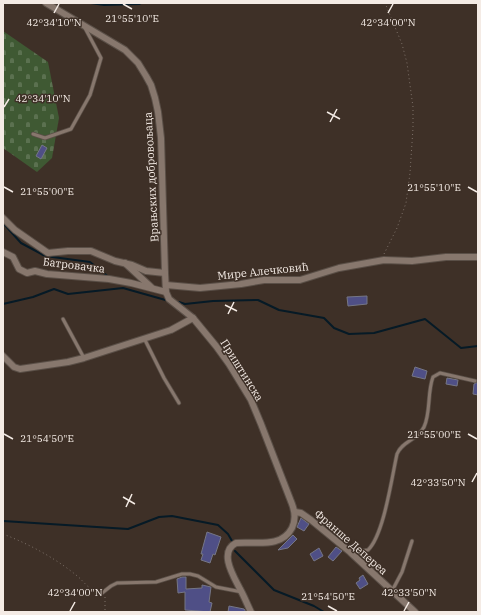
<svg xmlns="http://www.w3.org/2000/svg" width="481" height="615" viewBox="0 0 481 615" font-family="'IBM Plex Serif',serif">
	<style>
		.cemetery { fill: url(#cemetery-stones) }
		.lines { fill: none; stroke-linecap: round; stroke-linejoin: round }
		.stream { stroke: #061a26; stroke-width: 2 }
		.building { fill: #4f4f86; stroke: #757686 }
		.lane-casing { stroke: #5a4f47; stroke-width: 4.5 }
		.street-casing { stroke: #5a4f47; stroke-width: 8 }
		.path { stroke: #7e726a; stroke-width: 1; stroke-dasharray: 1 3; stroke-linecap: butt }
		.lane { stroke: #87776d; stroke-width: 3 }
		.street { stroke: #87776d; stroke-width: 6 }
		.ticks { fill: none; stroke: #f4ebe5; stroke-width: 1.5 }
		.labels { text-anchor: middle; stroke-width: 3; stroke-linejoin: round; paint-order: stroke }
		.street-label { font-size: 11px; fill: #f4ebe5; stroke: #3e3027 }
		.ticks-label { font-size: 10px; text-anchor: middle; fill: #f4ebe5; stroke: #3e3027; stroke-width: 3; stroke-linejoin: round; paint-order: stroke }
	</style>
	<defs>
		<pattern id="cemetery-stones" width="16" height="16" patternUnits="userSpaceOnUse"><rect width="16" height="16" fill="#3f5933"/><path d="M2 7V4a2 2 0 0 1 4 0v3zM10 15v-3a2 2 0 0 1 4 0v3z" fill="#5b7150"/></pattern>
	</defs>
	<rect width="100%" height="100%" fill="#3e3027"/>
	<!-- cemetery -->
	<polygon class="cemetery" points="3,31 48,62 59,118 52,158 37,172 3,148"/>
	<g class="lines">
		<!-- stream -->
		<g class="stream">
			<polyline points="91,3 104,5 139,4 141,3"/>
			<polyline points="3,223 21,243 45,256 90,262 110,278"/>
			<polyline points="179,302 185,304 213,301 258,300 279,310 324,318 334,328 349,334 374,333 425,319 461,348 478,346"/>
			<polyline points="3,304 33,297 54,289 68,294 123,288 169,301"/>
			<polyline points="3,521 128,529 159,517 172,516 218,525 228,534 232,541"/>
			<polyline points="235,551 274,590 314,606 324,612"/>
		</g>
	</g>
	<!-- building -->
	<g class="building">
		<polygon points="42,145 47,148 41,159 36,156"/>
		<polygon points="367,296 367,304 348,306 347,297"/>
		<polygon points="415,367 427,371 425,379 412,376"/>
		<polygon points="447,378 458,380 457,386 446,384"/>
		<polygon points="477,379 478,379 478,395 473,394 474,384 478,382"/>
		<polygon points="301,518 309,524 304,531 297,527"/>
		<polygon points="207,532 221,537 215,555 213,554 210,563 201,560 203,554 201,554"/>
		<polygon points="293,535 297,539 288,548 278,550"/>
		<polygon points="336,547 342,551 333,561 328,557"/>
		<polygon points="319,548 323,556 314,561 310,554"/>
		<polygon points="363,575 368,584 360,589 356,583 360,580 359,578"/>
		<polygon points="182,577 186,577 186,589 202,588 202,585 211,587 209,602 212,603 210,612 185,610 185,592 178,593 177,579"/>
		<polygon points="229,606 244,609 246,612 228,612"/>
	</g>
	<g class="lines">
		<defs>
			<g id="lane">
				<polyline points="33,134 45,138 71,129 90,95 101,58 85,28"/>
				<polyline points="63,319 84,358"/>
				<polyline points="144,338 164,378 179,403"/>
				<path d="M 350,552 L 353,550 L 361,551 L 368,550 C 384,535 392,476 397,454 C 402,441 418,440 424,427 C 431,412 427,393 433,377 L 440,373 L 475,381"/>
				<polyline points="392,591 402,572 412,541"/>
				<polyline points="102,593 111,586 117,583 156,582 182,574 190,574 198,576 216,587 242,592"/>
			</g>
			<g id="street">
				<path d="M 46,3 L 125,50 L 138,63 L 146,76 L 151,85 L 155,98 L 158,112 L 161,138 L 165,273 L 166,292 L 169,299 L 193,318 L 216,346 L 229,364 L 251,400 L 261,424 L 292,504 C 295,512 296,520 292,528 C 281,549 255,541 236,543 C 218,552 234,577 240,589 C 244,596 247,604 251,612"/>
				<polyline points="3,218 15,230 48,253 68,251 91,251 115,261 132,265 146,271 165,273"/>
				<polyline points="3,252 13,257 19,269 27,273 35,271 47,274 109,279 131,283 166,292"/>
				<polyline points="125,263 151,287"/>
				<polyline points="166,285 200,288 241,284 264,280 300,280 339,268 384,260 412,261 446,257 478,257"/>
				<polyline points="3,356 14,367 20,369 68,362 84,358 171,330 193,318"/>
				<polyline points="295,512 301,513 311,520 350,552 415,612"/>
			</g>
		</defs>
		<!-- lane casing -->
		<use href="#lane" class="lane-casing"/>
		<!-- street casing -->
		<use href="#street" class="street-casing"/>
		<!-- path -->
		<g class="path">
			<polyline points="384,254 397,228 406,203 410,173 413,128 413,107 407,63 402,44 385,3"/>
			<path d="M 3,534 C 29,544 55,558 76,575 C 84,581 88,590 98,591"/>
			<polyline points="105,597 105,612"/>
		</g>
		<!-- lane -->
		<use href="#lane" class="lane"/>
		<!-- street -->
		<use href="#street" class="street"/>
	</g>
	<!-- ticks -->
	<path class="ticks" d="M 123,4 L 132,9M 54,13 L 59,4M 388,13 L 393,4M 4,107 L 9,99M 327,112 L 340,119M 330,122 L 337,109M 4,187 L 13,192M 468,187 L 477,192M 225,305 L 237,311M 228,314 L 234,302M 4,434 L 13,439M 468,434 L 477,439M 472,482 L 477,473M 123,497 L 135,504M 126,507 L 132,494M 328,606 L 337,611M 70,611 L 75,602M 404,611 L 409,602"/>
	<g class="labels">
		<!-- street labels -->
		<g class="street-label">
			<text transform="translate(151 177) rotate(-93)" y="4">Врањских добровољаца</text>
			<text transform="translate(74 265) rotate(7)" y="4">Батровачка</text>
			<text transform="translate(263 271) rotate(-6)" y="4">Мире Алечковић</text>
			<text transform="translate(242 370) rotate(58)" y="4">Приштинска</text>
			<text transform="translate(351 542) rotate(41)" y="4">Франше Депереа</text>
		</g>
	</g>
	<g class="ticks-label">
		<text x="132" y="22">21°55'10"E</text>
		<text x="54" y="26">42°34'10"N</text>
		<text x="388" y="26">42°34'00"N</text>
		<text x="43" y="102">42°34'10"N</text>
		<text x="434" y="191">21°55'10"E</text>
		<text x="47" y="195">21°55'00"E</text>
		<text x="434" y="438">21°55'00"E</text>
		<text x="47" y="442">21°54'50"E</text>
		<text x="438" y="486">42°33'50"N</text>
		<text x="75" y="596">42°34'00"N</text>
		<text x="409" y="596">42°33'50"N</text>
		<text x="328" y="600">21°54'50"E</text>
	</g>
	<!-- border -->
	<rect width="481" height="615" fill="none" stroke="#f4ebe5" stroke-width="8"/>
</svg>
